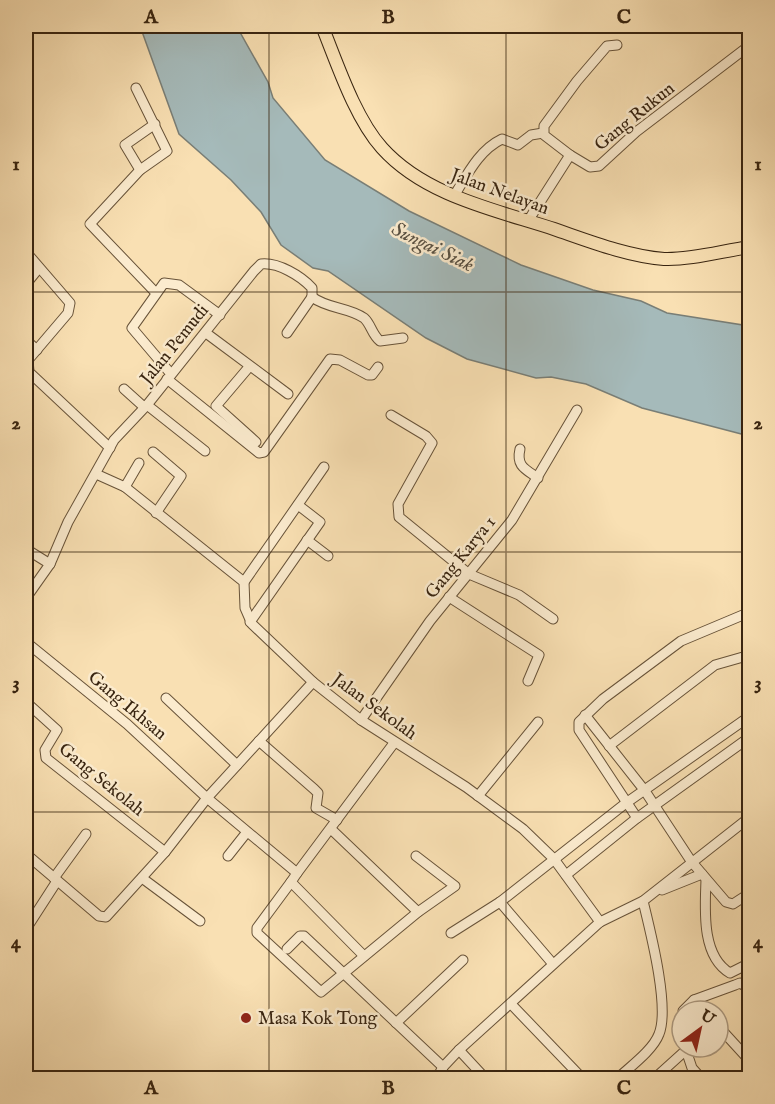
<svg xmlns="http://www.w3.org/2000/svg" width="775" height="1104" viewBox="0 0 775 1104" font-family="'IM FELL English',serif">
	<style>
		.water { fill: #a5baba; stroke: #797e76; stroke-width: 1.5 }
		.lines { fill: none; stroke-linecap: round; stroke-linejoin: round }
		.minor-casing { stroke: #685339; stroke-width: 11 }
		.major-casing { stroke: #382410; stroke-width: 14 }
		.minor { stroke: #fbebce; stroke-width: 9 }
		.major { stroke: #f9e0b3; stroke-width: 12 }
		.grid { fill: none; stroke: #382410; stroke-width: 1.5; stroke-opacity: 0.55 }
		.poi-dot { fill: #8f2418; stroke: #fbebce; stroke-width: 2 }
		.labels { text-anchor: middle; stroke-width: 5; stroke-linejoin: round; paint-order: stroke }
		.street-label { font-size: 18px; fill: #382410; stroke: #fbebce }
		.poi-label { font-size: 18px; fill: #382410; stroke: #fbebce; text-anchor: start }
		.water-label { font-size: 20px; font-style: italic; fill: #595143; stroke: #fbebce }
		.neatline { fill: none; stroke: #382410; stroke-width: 2 }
		.grid-label { font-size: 20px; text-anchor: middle; font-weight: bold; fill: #382410 }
	</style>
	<rect width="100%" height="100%" fill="#f9e0b3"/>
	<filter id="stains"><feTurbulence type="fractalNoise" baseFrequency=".00333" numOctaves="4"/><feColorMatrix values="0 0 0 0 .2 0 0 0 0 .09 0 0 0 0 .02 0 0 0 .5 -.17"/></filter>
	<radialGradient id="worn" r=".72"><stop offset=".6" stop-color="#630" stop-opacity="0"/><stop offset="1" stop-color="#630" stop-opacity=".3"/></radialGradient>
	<!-- water -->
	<polygon class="water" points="140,26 240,26 241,34 268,82 273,98 325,160 409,211 521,265 593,290 641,301 667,313 749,326 749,436 642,408 586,384 551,377 536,378 467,359 426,338 328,271 313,268 281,245 261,212 231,180 179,134"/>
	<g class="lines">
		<defs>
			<g id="minor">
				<polyline points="136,88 167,151 140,170 90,224 156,293"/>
				<polyline points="570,155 544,135 544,126 577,81 607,46 617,45"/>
				<polyline points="140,170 125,145 155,124"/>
				<path d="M 454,196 C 467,175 479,150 502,139 L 518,145 L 531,135 L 543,133"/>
				<polyline points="528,221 570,155 590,167 599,166 636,132 750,45"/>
				<polyline points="26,252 70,303 68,313 28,360 29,372 110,448"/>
				<polyline points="26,284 39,268"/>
				<path d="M 312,297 C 328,309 348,307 364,318 C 371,324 372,335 380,341 L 403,338"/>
				<polyline points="206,333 288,394"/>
				<polyline points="287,333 312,297"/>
				<polyline points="26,340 37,350"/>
				<polyline points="249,367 216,406 256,442"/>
				<polyline points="171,374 132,328 164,283 179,285 220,315"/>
				<polyline points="167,379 259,453 264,452 330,359 340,360 368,375 372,375 378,367"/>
				<polyline points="124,389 144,407"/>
				<polyline points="147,405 205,451"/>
				<polyline points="391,415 426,436 432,443 398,504 399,517 469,574 519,595 553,619"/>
				<path d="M 520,449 C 516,466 525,469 538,478"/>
				<polyline points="153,452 181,476 156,513"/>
				<polyline points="96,474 125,487 139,463"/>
				<polyline points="125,487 244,582 245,608 252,624 313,682 361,720 466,787 523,829 554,859 600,922"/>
				<polyline points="307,540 328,556"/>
				<polyline points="26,549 50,564"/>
				<polyline points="244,582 324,467"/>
				<polyline points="449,597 539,655 528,681"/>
				<path d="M 26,598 L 50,564 L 68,522 L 114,440 L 147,405 L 254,271 L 261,264 C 278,262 301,276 312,288 L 312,297"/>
				<polyline points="250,622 320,522 298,505"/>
				<polyline points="26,642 127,724 207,798 297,873 291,882 364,956"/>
				<polyline points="166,698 237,765"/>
				<polyline points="26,702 57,730 45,750 46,758 165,852"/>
				<polyline points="585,715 645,791 691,861 726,902 733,904 750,893"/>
				<polyline points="361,720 430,621 512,520 577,410"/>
				<polyline points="259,741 314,789 318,793 316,808 337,820"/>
				<polyline points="609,746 715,665 750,655"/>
				<polyline points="478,796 538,722"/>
				<polyline points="637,818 579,730 579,722 603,699 681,641 750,612"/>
				<polyline points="332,830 418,912"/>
				<polyline points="26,854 99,916 106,917 165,852 207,798 313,682"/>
				<polyline points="228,856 247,832"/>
				<polyline points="297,873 394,743"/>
				<polyline points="566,875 637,818 750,737"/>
				<polyline points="54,878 86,834"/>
				<polyline points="142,878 200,921"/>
				<path d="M 706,880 C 705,909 701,956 730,973 L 750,963"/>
				<polyline points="291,882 257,928 257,933 321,992 418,912 455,886 416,856"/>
				<polyline points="662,890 702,874"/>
				<polyline points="500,902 553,964"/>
				<polyline points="26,929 57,881"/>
				<polyline points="451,933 500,902 626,803 750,716"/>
				<polyline points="287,949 300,936 304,936 443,1067"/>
				<polyline points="694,1000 704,1011"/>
				<polyline points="511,1004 582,1078"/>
				<polyline points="683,1011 694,1000 735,985 740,983 750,989"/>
				<polyline points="396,1023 463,960"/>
				<polyline points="718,1026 750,1061"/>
				<polyline points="685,1047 692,1068 701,1078"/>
				<polyline points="459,1050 485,1078"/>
				<polyline points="437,1078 443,1067 459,1050 600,922 643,901 750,817"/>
				<path d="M 618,1078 C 631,1066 653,1050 659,1034 C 670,1007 650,930 643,901"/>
				<polyline points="655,1078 686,1050"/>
			</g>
			<path id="major" d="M 322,26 C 337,63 355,118 382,148 C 425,196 496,210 554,229 C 589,241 627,256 664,259 C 691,260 722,251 750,247"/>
		</defs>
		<!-- minor casing -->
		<use href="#minor" class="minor-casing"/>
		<!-- major casing -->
		<use href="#major" class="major-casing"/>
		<!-- minor -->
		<use href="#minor" class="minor"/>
		<!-- major -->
		<use href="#major" class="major"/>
	</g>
	<!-- grid -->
	<path class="grid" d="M 269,26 L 269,1078M 506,26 L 506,1078M 26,292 L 750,292M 26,552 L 750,552M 26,812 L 750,812"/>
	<!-- markers -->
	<circle class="poi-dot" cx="246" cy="1018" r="6"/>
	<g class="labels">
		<!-- street labels -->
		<g class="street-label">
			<text transform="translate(634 116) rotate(-39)" y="6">Gang Rukun</text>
			<text transform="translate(500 191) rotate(20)" y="6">Jalan Nelayan</text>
			<text transform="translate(174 344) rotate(-51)" y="6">Jalan Pemudi</text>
			<text transform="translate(460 557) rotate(-51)" y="6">Gang Karya 1</text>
			<text transform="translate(128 705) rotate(40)" y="6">Gang Ikhsan</text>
			<text transform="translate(375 706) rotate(36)" y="6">Jalan Sekolah</text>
			<text transform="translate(102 779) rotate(39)" y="6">Gang Sekolah</text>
		</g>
		<!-- poi labels -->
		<g class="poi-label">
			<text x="258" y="1024">Masa Kok Tong</text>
		</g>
		<!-- water labels -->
		<g class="water-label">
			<text transform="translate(433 246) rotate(26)" y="7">Sungai Siak</text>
		</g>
	</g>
	<!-- margin -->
	<rect width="775" height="1104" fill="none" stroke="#f9e0b3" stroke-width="66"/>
	<!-- north arrow -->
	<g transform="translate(700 1029) rotate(33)"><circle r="28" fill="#fbebce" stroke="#ad9b82" stroke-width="1.5"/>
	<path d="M0-4.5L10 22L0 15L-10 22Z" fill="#8f2418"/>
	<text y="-9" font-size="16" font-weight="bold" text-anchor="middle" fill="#382410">U</text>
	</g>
	<rect x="33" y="33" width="709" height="1038" class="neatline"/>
	<g class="grid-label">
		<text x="151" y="23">A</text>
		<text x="388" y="23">B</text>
		<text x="624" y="23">C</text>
		<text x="16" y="170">1</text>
		<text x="758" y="170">1</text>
		<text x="16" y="429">2</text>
		<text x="758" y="429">2</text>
		<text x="16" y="689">3</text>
		<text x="758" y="689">3</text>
		<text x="16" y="948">4</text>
		<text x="758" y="948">4</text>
		<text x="151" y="1094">A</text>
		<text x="388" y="1094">B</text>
		<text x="624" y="1094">C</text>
	</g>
	<rect width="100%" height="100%" filter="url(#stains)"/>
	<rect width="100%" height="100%" fill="url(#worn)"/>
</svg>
